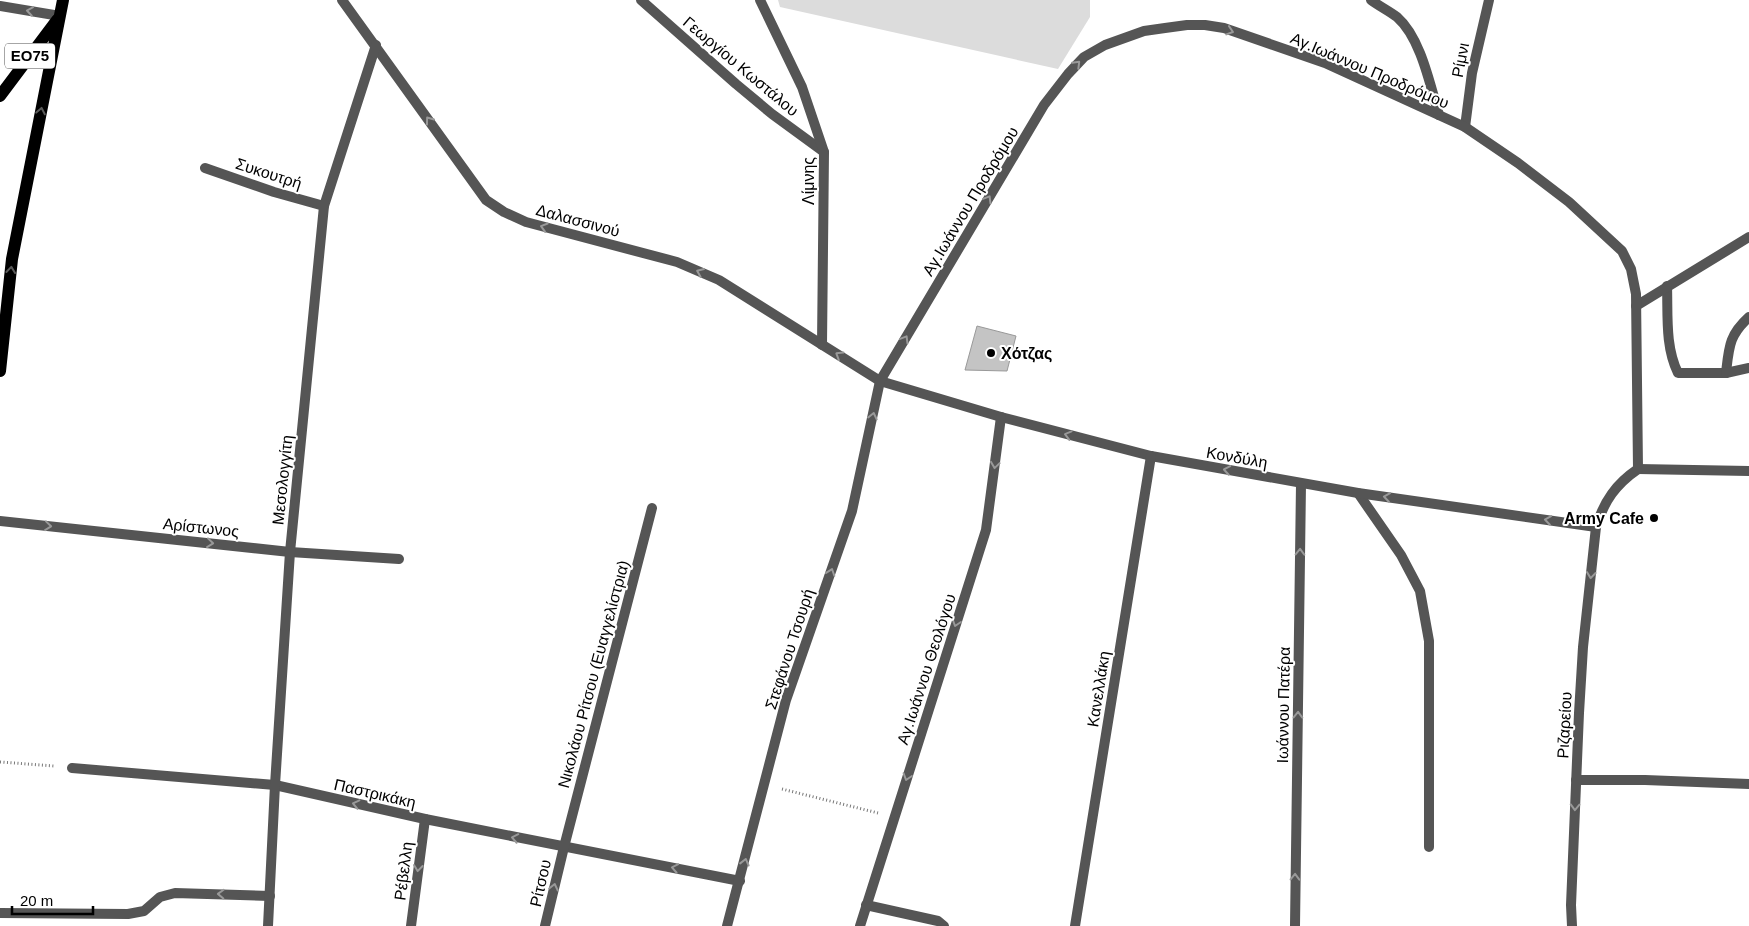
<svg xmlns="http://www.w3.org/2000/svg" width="1749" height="926" viewBox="0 0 1749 926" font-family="Arial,sans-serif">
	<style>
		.green { fill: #dcdcdc }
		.building { fill: #c4c4c4; stroke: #999 }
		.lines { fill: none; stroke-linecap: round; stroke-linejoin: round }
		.path { stroke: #777; stroke-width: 3; stroke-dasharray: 1 2.5; stroke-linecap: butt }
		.service { stroke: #555; stroke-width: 10 }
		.minor { stroke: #555; stroke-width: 10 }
		.tertiary { stroke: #555; stroke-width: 10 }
		.primary { stroke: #000; stroke-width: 12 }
		.oneway { stroke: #999 }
		.oneway2 { stroke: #595959 }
		.poi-dot { fill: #000; stroke: #fff; stroke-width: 2 }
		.labels { text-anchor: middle; stroke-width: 4; stroke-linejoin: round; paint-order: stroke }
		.shield { fill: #fff; stroke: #4c4c4c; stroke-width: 1 }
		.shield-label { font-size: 15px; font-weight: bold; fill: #000 }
		.street-label { font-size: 16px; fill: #000; stroke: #fff }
		.poi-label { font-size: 16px; font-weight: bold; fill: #000; stroke: #fff; text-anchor: start }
	</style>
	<rect width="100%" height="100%" fill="#fff"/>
	<!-- green -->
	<polygon class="green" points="778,0 1090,0 1090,17 1058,69 780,7"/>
	<!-- building -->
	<polygon class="building" points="977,326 1016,336 1007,371 965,370"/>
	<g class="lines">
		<!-- path -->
		<g class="path">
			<polyline points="0,762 54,766"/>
			<polyline points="782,789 878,813"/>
		</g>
		<!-- service -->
		<g class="service">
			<path d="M 1371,0 C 1379,6 1389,11 1397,17 C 1421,38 1430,85 1439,115"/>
			<path d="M 1667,286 C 1668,315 1665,347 1678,373 L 1726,373 C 1729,347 1729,335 1749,317"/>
			<polyline points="1636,306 1749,237"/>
			<polyline points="1726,373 1749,368"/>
			<polyline points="1358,493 1401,555 1420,591 1429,641 1429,847"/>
			<polyline points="1576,780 1645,780 1749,784"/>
			<polyline points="866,905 938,921 944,926"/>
		</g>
		<!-- minor -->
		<g class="minor">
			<polyline points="342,0 486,200 504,212 526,222 677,262 719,280 880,381 1001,417 1151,456 1358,493 1596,527"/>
			<polyline points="641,0 736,84 772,114 824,152"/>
			<polyline points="760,0 802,87 824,152 822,345"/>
			<polyline points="0,6 60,16"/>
			<polyline points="205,168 274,192 324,206"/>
			<polyline points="1638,469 1749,471"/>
			<polyline points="0,521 290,552 399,559"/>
			<polyline points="72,768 275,785 425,819 740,881"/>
			<polyline points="0,913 128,914 144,911 160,897 175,893 270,896"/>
			<polyline points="268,926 275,785 290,552 324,206 376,45"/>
			<polyline points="411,926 425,819"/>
			<polyline points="545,926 564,847 652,508"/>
			<polyline points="860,926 986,530 1001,417"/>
			<polyline points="1075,926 1151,456"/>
			<polyline points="1295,926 1301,484"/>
		</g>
		<!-- tertiary -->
		<g class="tertiary">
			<polyline points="1465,127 1472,73 1489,0"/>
			<path d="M 727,926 L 786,700 L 852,511 L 880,381 L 1044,105 L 1068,74 L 1084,57 L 1105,45 L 1144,31 L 1165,28 L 1187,25 L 1205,25 L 1224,28 L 1325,63 L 1465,127 L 1518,163 L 1569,202 L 1622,251 L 1631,269 L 1636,294 L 1638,469 C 1616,484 1604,501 1596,527 L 1583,647 L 1579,713 L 1571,905 L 1572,926"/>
		</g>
		<!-- primary -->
		<g class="primary">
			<polyline points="0,96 57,20"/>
			<polyline points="0,371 12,259 63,0"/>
		</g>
	</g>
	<!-- one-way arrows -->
	<defs><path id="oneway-chevron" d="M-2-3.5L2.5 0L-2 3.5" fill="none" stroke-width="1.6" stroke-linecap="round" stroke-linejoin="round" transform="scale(1.25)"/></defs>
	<g class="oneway">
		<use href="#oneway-chevron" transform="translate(30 11) rotate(-171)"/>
		<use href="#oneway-chevron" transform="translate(1230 31) rotate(18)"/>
		<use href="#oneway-chevron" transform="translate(1077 64) rotate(-45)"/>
		<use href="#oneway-chevron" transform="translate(429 120) rotate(-126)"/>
		<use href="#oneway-chevron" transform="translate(988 199) rotate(-59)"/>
		<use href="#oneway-chevron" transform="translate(544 227) rotate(-163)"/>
		<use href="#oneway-chevron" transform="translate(700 272) rotate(-157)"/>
		<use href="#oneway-chevron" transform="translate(905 339) rotate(-59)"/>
		<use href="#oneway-chevron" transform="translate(839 355) rotate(-148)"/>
		<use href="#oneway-chevron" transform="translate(873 416) rotate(-77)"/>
		<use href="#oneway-chevron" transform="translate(1068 435) rotate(-165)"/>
		<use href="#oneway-chevron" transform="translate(995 465) rotate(98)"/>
		<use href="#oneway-chevron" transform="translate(1227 470) rotate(-170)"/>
		<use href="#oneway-chevron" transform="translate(1387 497) rotate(-172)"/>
		<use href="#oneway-chevron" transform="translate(1548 520) rotate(-172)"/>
		<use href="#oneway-chevron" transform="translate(48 526) rotate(6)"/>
		<use href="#oneway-chevron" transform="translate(210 543) rotate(6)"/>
		<use href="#oneway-chevron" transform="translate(1300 552) rotate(-89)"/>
		<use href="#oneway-chevron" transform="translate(831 572) rotate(-71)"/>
		<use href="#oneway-chevron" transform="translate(1591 575) rotate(96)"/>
		<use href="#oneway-chevron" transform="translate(956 623) rotate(108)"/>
		<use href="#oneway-chevron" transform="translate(1298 715) rotate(-89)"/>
		<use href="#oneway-chevron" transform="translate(907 777) rotate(108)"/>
		<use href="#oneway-chevron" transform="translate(356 804) rotate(-167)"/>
		<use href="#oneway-chevron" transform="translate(1575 807) rotate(92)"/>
		<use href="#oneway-chevron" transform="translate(515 838) rotate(-169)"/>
		<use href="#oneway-chevron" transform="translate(745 862) rotate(-76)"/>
		<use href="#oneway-chevron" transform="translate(418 868) rotate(97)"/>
		<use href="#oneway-chevron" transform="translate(675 868) rotate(-169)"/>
		<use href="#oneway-chevron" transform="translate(1295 877) rotate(-89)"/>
		<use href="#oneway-chevron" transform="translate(554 887) rotate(-77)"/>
		<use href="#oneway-chevron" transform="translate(221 894) rotate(-178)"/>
	</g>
	<g class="oneway2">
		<use href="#oneway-chevron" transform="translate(41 111) rotate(-79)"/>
		<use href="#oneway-chevron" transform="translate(11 270) rotate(-84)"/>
	</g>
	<!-- markers -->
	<g class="poi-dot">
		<circle cx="991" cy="353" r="5"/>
		<circle cx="1654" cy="518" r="5"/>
	</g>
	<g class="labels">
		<!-- shield labels -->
		<rect class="shield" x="5" y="43.5" width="50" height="25" rx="4"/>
		<g class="shield-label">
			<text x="30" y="61">ΕΟ75</text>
		</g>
		<!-- street labels -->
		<g class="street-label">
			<text transform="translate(1460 60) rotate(-79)" y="6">Ρίμνι</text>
			<text transform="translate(741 66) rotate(40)" y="6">Γεωργίου Κωστάλου</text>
			<text transform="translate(1370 70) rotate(23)" y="6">Αγ.Ιωάννου Προδρόμου</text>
			<text transform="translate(269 173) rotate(18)" y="6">Συκουτρή</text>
			<text transform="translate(808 181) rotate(-90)" y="6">Λίμνης</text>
			<text transform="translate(970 201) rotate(-59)" y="6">Αγ.Ιωάννου Προδρόμου</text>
			<text transform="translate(578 220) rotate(15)" y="6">Δαλασσινού</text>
			<text transform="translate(1237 457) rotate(10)" y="6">Κονδύλη</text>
			<text transform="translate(282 480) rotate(-84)" y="6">Μεσολογγίτη</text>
			<text transform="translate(201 527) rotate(6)" y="6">Αρίστωνος</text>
			<text transform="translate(789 649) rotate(-72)" y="6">Στεφάνου Τσουρή</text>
			<text transform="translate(926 669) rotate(-72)" y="6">Αγ.Ιωάννου Θεολόγου</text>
			<text transform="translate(593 674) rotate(-75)" y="6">Νικολάου Ρίτσου (Ευαγγελίστρια)</text>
			<text transform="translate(1098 689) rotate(-81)" y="6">Κανελλάκη</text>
			<text transform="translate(1283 705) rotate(-89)" y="6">Ιωάννου Πατέρα</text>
			<text transform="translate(1564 725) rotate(-87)" y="6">Ριζαρείου</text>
			<text transform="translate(375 793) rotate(13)" y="6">Παστρικάκη</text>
			<text transform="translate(403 871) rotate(-83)" y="6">Ρέβελλη</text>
			<text transform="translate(540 883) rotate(-77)" y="6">Ρίτσου</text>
		</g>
		<!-- poi labels -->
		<g class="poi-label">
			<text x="1001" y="359">Χότζας</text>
			<text x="1644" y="524" text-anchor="end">Army Cafe</text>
		</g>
	</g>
	<!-- scale -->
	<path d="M12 906v8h81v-8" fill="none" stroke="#000000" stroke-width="2.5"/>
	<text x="20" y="906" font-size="15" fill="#000000" stroke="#ffffff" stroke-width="4" paint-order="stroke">20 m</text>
</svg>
